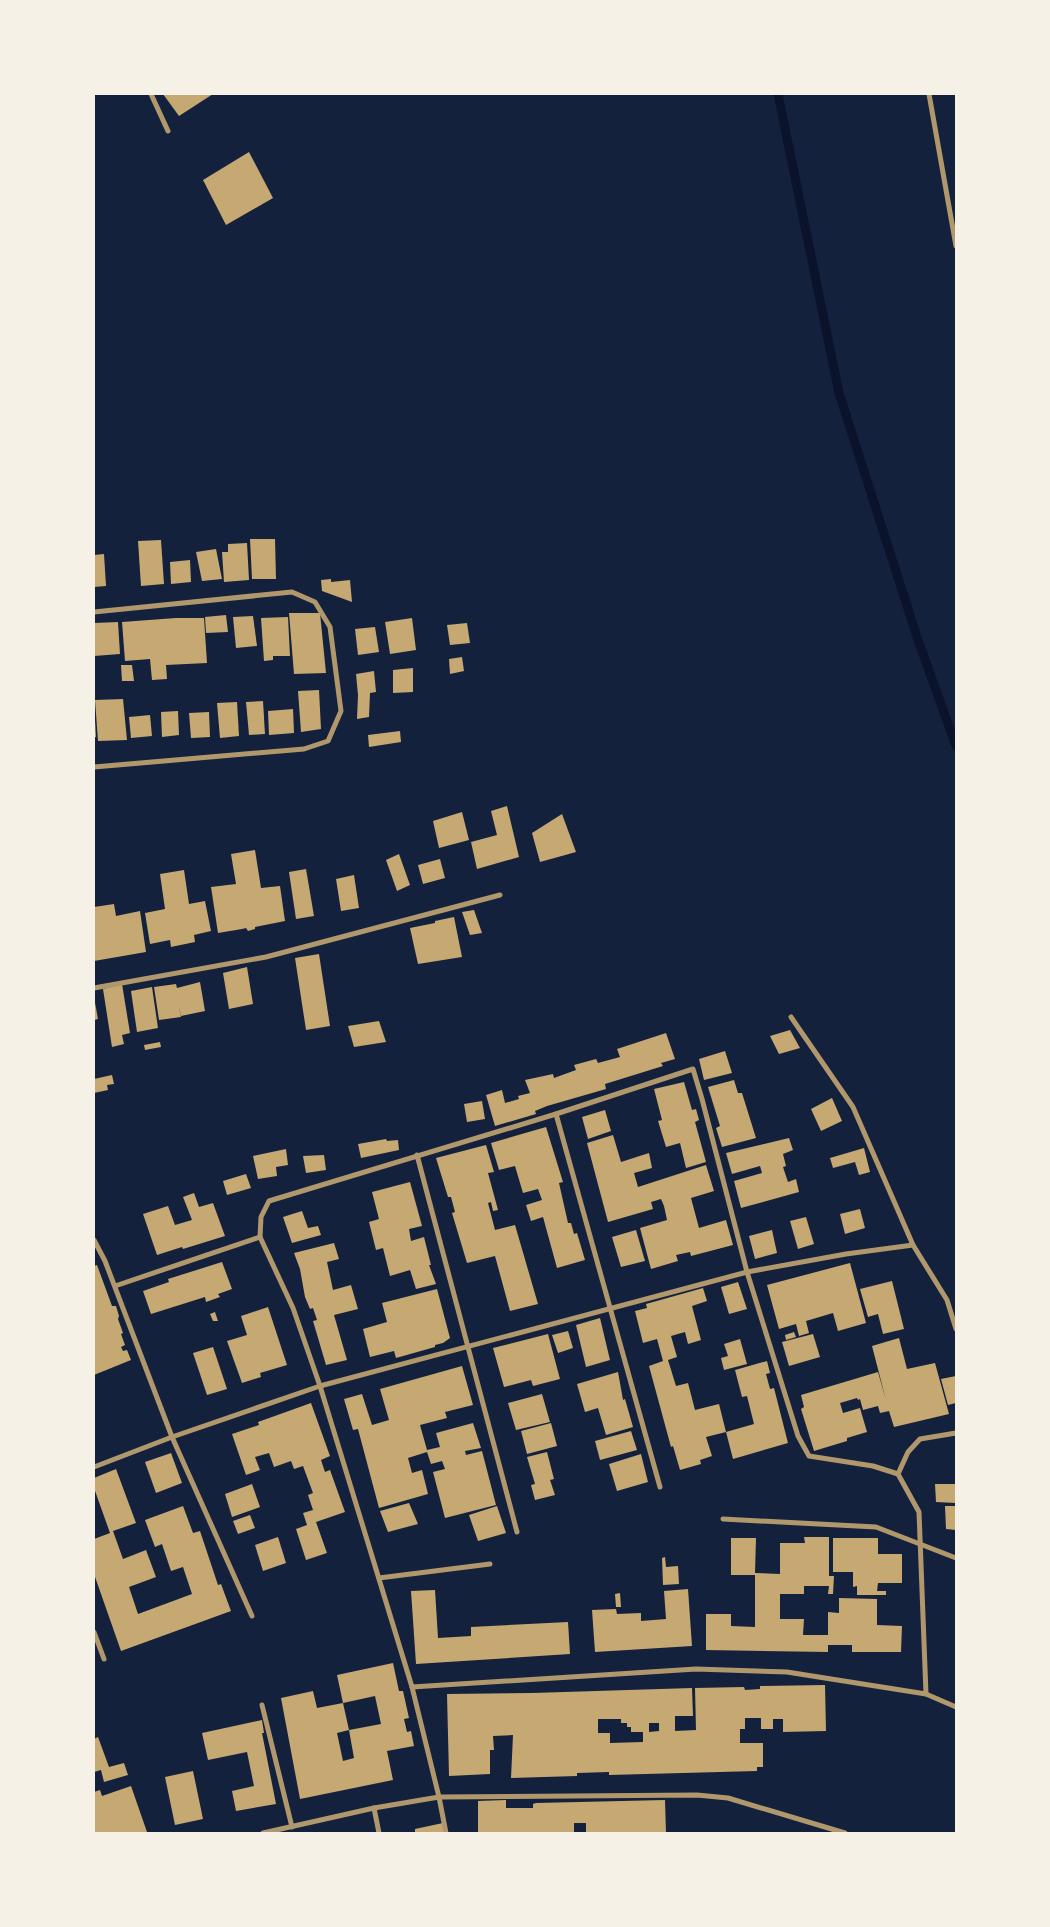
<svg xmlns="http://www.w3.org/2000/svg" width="1050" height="1927" viewBox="0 0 1050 1927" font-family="Manrope,sans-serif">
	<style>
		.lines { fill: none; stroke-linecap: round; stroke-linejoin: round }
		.stream { stroke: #0b132b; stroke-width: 9 }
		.building { fill: #c6a872; fill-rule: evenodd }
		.minor { stroke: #b1986c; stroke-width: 5 }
	</style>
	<rect width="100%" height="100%" fill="#14213d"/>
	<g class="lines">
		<!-- stream -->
		<polyline class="stream" points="778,94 839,393 917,637 956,746"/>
	</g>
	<!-- building -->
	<g class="building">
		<polygon points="163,94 213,94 179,116"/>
		<polygon points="249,152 273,198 226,225 203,180"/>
		<polygon points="250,539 275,539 276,579 252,579"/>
		<polygon points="161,540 164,584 141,586 138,541"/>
		<polygon points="247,543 249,580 224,582 222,552 228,552 228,544"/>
		<polygon points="216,549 222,579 202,581 196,552"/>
		<polygon points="104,554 106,586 94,587 94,555"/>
		<polygon points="190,560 191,582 171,584 170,562"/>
		<polygon points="331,579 331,582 350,580 352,602 322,591 321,580"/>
		<polygon points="289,613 320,613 326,673 294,674"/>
		<polygon points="226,615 228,632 206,633 205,617"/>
		<polygon points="253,616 257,646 236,648 233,617"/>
		<polygon points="288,617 290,656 273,656 273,660 264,661 261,618"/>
		<polygon points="176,618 204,618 207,663 166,665 167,679 152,680 150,659 125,661 122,622"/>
		<polygon points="412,618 416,650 390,654 385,622"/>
		<polygon points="118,622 120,654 94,656 94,623"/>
		<polygon points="467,623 470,643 450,645 447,625"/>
		<polygon points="375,627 379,652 358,655 355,629"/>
		<polygon points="462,657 464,671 450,674 449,659"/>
		<polygon points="121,665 132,665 134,681 122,681"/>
		<polygon points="413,668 413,692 393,693 393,670"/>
		<polygon points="374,671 376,692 370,693 369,717 357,719 358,695 356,674"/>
		<polygon points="319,690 321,729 301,732 298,691"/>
		<polygon points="123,699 127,740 98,741 95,700"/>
		<polygon points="263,701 265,734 249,735 246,702"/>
		<polygon points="237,702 239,736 220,738 217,703"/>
		<polygon points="293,709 294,733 269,735 268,711"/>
		<polygon points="178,711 179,735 162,737 161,712"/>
		<polygon points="209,712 210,737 191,738 189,713"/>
		<polygon points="150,715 152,736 131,738 129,717"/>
		<polygon points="95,720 96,737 94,737 94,721"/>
		<polygon points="400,731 401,742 369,747 368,735"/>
		<polygon points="507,806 519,857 477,869 471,842 497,835 491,811"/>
		<polygon points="462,812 469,840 439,848 433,821"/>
		<polygon points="562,814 576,852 540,862 532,833"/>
		<polygon points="255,850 261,888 280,886 285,921 255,927 255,929 248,931 246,928 242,929 218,933 211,887 236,884 231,854"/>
		<polygon points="399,854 410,885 397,891 386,860"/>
		<polygon points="440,859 445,878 423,884 418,865"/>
		<polygon points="306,869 314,916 296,919 289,872"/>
		<polygon points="184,870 189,904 205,901 211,931 194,935 195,942 171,947 170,940 150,944 145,913 165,909 160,874"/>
		<polygon points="354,875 359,908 341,911 336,879"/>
		<polygon points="114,904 116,916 140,911 146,952 94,961 94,907"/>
		<polygon points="474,910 482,933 470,935 462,912"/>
		<polygon points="454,917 462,957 418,964 410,928 435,923 435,921"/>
		<polygon points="319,954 330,1026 306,1030 295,958"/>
		<polygon points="247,967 253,1004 229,1009 223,973"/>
		<polygon points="200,982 205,1011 181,1016 178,1003 181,1017 159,1020 154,987 176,984 177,988"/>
		<polygon points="122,984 130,1033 122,1035 124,1044 112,1047 103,989"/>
		<polygon points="152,987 158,1028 137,1032 131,991"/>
		<polygon points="94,997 98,1019 94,1020"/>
		<polygon points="379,1021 386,1042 354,1047 348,1026"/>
		<polygon points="790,1030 800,1048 779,1054 770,1036"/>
		<polygon points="666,1033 675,1059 661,1063 663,1066 605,1084 606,1089 547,1106 535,1111 536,1114 495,1126 486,1095 502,1090 505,1103 519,1099 518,1096 530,1093 525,1080 553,1074 554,1078 576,1070 574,1065 596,1059 598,1063 620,1057 617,1049"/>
		<polygon points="160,1042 161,1047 145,1050 144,1045"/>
		<polygon points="725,1051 732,1073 704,1080 699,1059"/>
		<polygon points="112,1075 114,1084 107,1085 108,1090 94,1093 94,1079"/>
		<polygon points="734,1080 738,1093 742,1093 756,1138 722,1147 716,1128 720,1126 708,1087"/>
		<polygon points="684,1082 692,1110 696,1109 699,1120 695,1122 706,1162 686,1168 680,1143 666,1147 658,1121 662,1120 654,1089"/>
		<polygon points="832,1098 842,1121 821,1131 811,1109"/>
		<polygon points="482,1101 485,1119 467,1122 464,1104"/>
		<polygon points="605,1110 611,1131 588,1139 582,1117"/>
		<polygon points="546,1127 563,1182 559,1183 568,1223 571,1223 574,1234 577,1233 585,1260 557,1268 543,1217 531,1221 526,1205 542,1200 538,1189 523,1193 515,1166 499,1170 491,1143"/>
		<polygon points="613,1135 621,1162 649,1153 652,1168 634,1173 638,1187 706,1165 714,1191 691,1198 699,1228 726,1220 733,1245 691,1256 690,1252 676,1255 678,1261 651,1269 640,1228 667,1220 664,1206 661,1199 651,1202 653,1209 608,1222 587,1143"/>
		<polygon points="789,1138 793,1150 783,1154 786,1166 783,1167 788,1182 796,1179 799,1192 741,1208 734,1181 762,1173 760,1166 732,1174 726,1153"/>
		<polygon points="386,1139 387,1141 398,1140 399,1150 361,1158 358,1144"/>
		<polygon points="486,1145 494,1172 488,1173 498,1210 493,1211 491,1202 488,1203 495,1230 515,1225 538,1304 510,1311 495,1256 467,1263 452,1213 455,1212 451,1197 448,1197 436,1158"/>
		<polygon points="864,1148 870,1172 859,1175 855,1162 833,1168 830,1158"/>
		<polygon points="286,1149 288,1165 276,1167 277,1176 258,1179 253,1156"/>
		<polygon points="324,1155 326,1170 306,1173 303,1156"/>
		<polygon points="246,1174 251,1188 227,1195 223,1181"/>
		<polygon points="410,1182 422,1226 409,1229 411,1241 424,1237 431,1265 429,1265 436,1284 416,1289 410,1270 390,1276 383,1248 376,1250 369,1222 379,1219 372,1192"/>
		<polygon points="194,1193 199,1207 213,1203 225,1236 183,1249 182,1247 157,1255 143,1214 168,1206 175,1225 192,1220 183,1197"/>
		<polygon points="860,1209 865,1228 845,1234 840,1214"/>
		<polygon points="302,1211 308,1228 318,1226 321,1235 292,1243 283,1217"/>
		<polygon points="806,1217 814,1244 798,1249 790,1221"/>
		<polygon points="636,1230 645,1261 621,1267 612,1237"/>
		<polygon points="772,1230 777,1253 755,1259 749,1236"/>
		<polygon points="334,1243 339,1259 327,1262 333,1290 351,1285 358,1309 334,1315 347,1360 326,1365 313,1321 317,1320 313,1308 310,1309 305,1297 300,1269 294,1253"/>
		<polygon points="222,1262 232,1289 218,1294 220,1297 206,1302 205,1297 151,1314 143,1291 169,1282 168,1279"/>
		<polygon points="850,1263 866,1323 838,1331 833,1313 806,1321 809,1333 799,1336 796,1324 779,1329 767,1285"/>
		<polygon points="97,1265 112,1306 116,1306 119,1316 118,1319 123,1333 121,1334 125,1345 121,1347 123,1351 127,1350 131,1360 94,1375 94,1266"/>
		<polygon points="892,1281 904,1329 883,1334 878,1314 868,1317 860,1289"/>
		<polygon points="738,1282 747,1309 729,1314 721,1287"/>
		<polygon points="703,1288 707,1301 692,1306 701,1340 688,1344 685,1332 671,1336 677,1357 668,1360 676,1386 688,1383 695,1410 719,1404 726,1432 706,1437 712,1456 700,1460 701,1464 680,1470 673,1446 671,1447 649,1366 663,1361 657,1339 643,1343 635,1311 647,1308 646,1304"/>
		<polygon points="437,1289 450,1338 443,1343 435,1345 435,1347 396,1358 394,1351 370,1357 363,1329 387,1322 382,1303"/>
		<polygon points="268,1307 287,1365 260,1373 261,1377 242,1383 227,1341 247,1335 241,1316"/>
		<polygon points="215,1312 218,1321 213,1321 210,1314"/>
		<polygon points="600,1318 610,1360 586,1367 576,1325"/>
		<polygon points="568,1331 573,1348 558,1353 552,1335"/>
		<polygon points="794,1332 796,1337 786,1340 785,1335"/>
		<polygon points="548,1334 560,1379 533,1386 531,1380 504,1387 493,1348"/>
		<polygon points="813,1334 820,1357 789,1366 782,1342"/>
		<polygon points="899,1338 907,1369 935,1363 949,1414 894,1427 889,1411 880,1413 878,1406 863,1410 860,1399 858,1400 857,1398 840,1403 843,1413 860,1408 867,1432 847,1438 847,1441 814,1451 801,1409 804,1407 801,1395 878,1372 886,1400 872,1346"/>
		<polygon points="740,1339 747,1364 724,1370 721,1358 728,1356 724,1344"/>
		<polygon points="213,1347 227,1389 207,1395 193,1353"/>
		<polygon points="767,1361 770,1373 766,1374 770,1389 774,1388 788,1443 733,1459 726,1432 754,1424 747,1396 742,1397 735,1370"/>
		<polygon points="462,1366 473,1405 445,1412 447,1418 420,1425 427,1450 440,1447 436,1433 473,1423 481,1448 465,1451 466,1455 482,1451 496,1505 445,1518 433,1472 445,1469 442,1461 431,1464 427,1452 408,1458 412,1473 422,1470 428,1494 379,1508 358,1429 353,1430 344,1399 362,1394 372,1425 389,1420 380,1389"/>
		<polygon points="618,1372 623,1400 625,1399 633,1427 606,1435 598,1408 585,1412 577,1384"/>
		<polygon points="956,1376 956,1403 948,1405 941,1379"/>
		<polygon points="542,1394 550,1422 516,1430 508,1403"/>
		<polygon points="311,1403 330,1456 321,1460 325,1472 330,1470 345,1512 316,1522 327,1553 306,1560 296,1529 307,1525 303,1513 313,1510 308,1495 313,1493 303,1466 294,1469 291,1461 274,1467 269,1453 255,1457 260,1470 246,1475 232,1434 259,1425 258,1422"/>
		<polygon points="551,1423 557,1446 527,1454 521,1431"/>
		<polygon points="631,1431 637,1450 600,1460 595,1441"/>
		<polygon points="547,1452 554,1479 550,1480 555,1495 535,1500 531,1485 535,1484 527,1457"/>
		<polygon points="171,1453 182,1483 156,1493 145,1462"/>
		<polygon points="641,1454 648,1482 617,1491 609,1464"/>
		<polygon points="116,1469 136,1523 113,1531 123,1559 146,1550 156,1577 129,1587 138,1614 192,1594 183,1567 171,1571 162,1544 155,1547 145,1520 183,1506 193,1533 200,1531 218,1585 221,1584 231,1611 121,1651 94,1574 94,1539 110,1533 94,1488 94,1478"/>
		<polygon points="252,1484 260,1507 232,1517 225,1494"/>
		<polygon points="935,1484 956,1484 956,1503 936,1502"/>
		<polygon points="409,1503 418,1524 388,1532 380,1511"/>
		<polygon points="497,1506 506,1533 478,1541 469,1515"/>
		<polygon points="945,1506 956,1506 956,1530 946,1529"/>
		<polygon points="250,1515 255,1528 238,1534 233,1521"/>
		<polygon points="278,1537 286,1563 263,1571 255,1545"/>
		<polygon points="804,1537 829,1537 829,1576 834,1576 833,1594 828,1594 829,1586 804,1586 804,1594 780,1594 780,1619 804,1619 803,1635 828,1635 828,1612 839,1613 839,1598 877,1599 877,1625 902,1626 901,1652 852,1652 852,1645 828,1645 828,1652 706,1650 706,1614 731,1614 731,1626 755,1627 755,1575 731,1575 731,1538 756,1538 755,1573 780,1574 780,1543 805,1543"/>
		<polygon points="833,1538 878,1538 878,1554 902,1554 902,1583 878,1583 877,1591 886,1591 886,1595 857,1595 857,1586 853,1587 853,1572 833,1572"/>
		<polygon points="665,1557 666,1567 678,1566 679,1584 663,1585 662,1558"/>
		<polygon points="688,1589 692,1646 595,1652 592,1610 616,1609 617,1614 641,1613 641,1621 666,1619 664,1591"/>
		<polygon points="435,1590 438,1638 471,1636 471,1627 568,1622 570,1654 416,1664 411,1591"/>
		<polygon points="620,1593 621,1607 616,1607 615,1594"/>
		<path d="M 393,1663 L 399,1691 L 403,1691 L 409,1718 L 404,1719 L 407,1732 L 411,1731 L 414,1746 L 387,1751 L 393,1780 L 300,1799 L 281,1698 L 313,1691 L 317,1708 L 343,1703 L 337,1675 ZM 375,1696 L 381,1724 L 349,1730 L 354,1758 L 343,1761 L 337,1733 L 349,1730 L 343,1703 Z"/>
		<path d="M 825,1685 L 826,1731 L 783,1732 L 783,1719 L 773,1719 L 773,1729 L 761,1729 L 761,1718 L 745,1718 L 745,1729 L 740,1729 L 740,1743 L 763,1743 L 763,1767 L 757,1767 L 757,1771 L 609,1775 L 609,1772 L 577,1773 L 577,1776 L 511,1778 L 513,1735 L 493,1736 L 494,1750 L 490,1750 L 490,1774 L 449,1776 L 447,1694 L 532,1693 L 692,1688 L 693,1716 L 675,1716 L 675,1731 L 696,1730 L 695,1688 L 744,1687 L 745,1690 L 760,1689 L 760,1686 ZM 598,1719 L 621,1719 L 621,1723 L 627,1723 L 627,1727 L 631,1727 L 631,1732 L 643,1732 L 643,1742 L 610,1743 L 610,1733 L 598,1733 ZM 649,1723 L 659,1723 L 659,1731 L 649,1732 Z"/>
		<polygon points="262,1720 264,1733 262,1733 276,1804 236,1811 232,1791 254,1786 247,1752 208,1760 202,1733"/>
		<polygon points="98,1737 109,1767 124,1763 128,1775 104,1782 101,1770 94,1772 94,1739"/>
		<polygon points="193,1771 203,1819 175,1825 165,1777"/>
		<polygon points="131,1786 147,1832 94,1833 94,1792 100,1790 102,1796"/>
		<polygon points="506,1800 506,1808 533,1808 533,1804 536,1803 665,1800 666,1833 586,1833 586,1823 574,1823 574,1833 478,1833 478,1801"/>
		<polygon points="443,1823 445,1833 415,1833 415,1829"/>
	</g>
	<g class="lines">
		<!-- minor -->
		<g class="minor">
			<polyline points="151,94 168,131"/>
			<polyline points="929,94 956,246"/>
			<polyline points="94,612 292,592 315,602 330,627 341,711 328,741 304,749 94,767"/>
			<polyline points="94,988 266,957 500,895"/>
			<polyline points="791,1017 853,1107 913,1245 947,1300 956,1329"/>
			<polyline points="556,1114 660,1487"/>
			<polyline points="417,1155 517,1532"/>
			<polyline points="260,1237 261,1217 269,1201 556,1114 693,1069 702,1099 747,1272 798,1436 809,1456 873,1466 898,1474 919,1512 926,1694"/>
			<polyline points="260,1237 293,1308 320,1386 412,1687 439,1797 446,1833"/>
			<polyline points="94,1240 105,1261 172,1437 252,1616"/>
			<polyline points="115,1286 260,1237"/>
			<polyline points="94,1467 172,1437 320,1386 747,1272 846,1254 913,1245"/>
			<polyline points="898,1474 908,1452 920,1439 956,1433"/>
			<polyline points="723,1519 876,1527 956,1558"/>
			<polyline points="379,1578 490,1564"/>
			<polyline points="94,1632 104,1659"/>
			<polyline points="412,1687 696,1669 787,1672 926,1694 956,1707"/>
			<polyline points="262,1705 292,1827"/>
			<polyline points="374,1808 379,1833"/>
			<polyline points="263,1833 374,1808 439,1797 697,1795 728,1798 845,1833"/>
		</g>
	</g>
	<!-- border -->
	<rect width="1050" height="1927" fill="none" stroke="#f6f1e7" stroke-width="190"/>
</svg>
